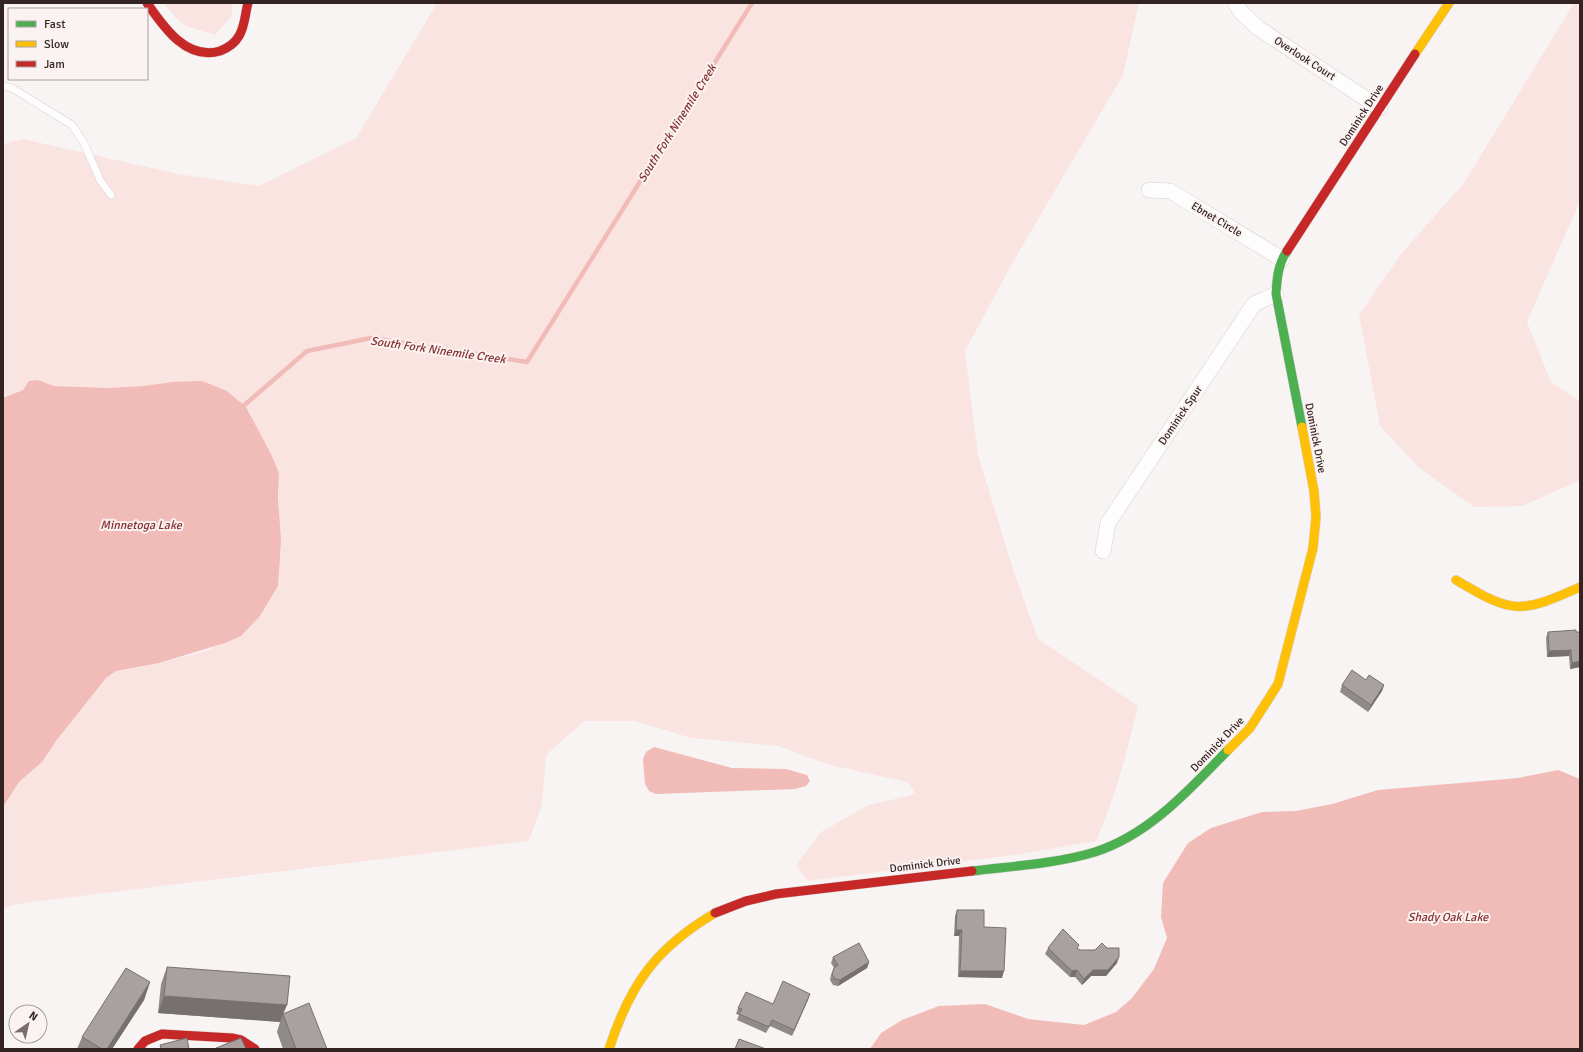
<svg xmlns="http://www.w3.org/2000/svg" width="1583" height="1052" viewBox="0 0 1583 1052" font-family="Signika,sans-serif">
	<style>
		.green { fill: #fae4e2 }
		.water { fill: #f1bbb8 }
		.lines { fill: none; stroke-linecap: round; stroke-linejoin: round }
		.stream { stroke: #f1bbb8; stroke-width: 4.5 }
		.lane-casing { stroke: #d9cfcf; stroke-width: 8 }
		.street-casing { stroke: #d9cfcf; stroke-width: 16 }
		.fast-casing { stroke: #d9cfcf; stroke-width: 10 }
		.slow-casing { stroke: #d9cfcf; stroke-width: 10 }
		.jam-casing { stroke: #d9cfcf; stroke-width: 10 }
		.lane { stroke: #fefdfd; stroke-width: 7 }
		.street { stroke: #fefdfd; stroke-width: 15 }
		.fast { stroke: #4caf50; stroke-width: 9 }
		.slow { stroke: #ffc107; stroke-width: 9 }
		.jam { stroke: #c62828; stroke-width: 9 }
		.wall { fill: #918a8a }
		.shaded-wall { fill: #767170 }
		.building { fill: #a9a1a0; stroke: #767170 }
		.labels { text-anchor: middle; stroke-width: 4; stroke-linejoin: round; paint-order: stroke }
		.street-label { font-size: 11px; fill: #332423; stroke: #fbf3f2 }
		.water-label { font-size: 12px; font-style: italic; fill: #852f2f; stroke: #fbf3f2 }
	</style>
	<rect width="100%" height="100%" fill="#f9f4f4"/>
	<!-- green -->
	<g class="green">
		<polygon points="163,3 232,3 232,16 215,35 183,25"/>
		<path d="M 437,3 L 1139,3 L 1123,75 L 1013,262 L 965,351 L 978,455 L 1014,572 L 1038,639 L 1138,706 C 1127,752 1115,798 1096,841 L 1014,855 L 808,881 L 796,865 L 821,832 L 869,805 L 916,794 L 907,782 L 830,765 L 778,746 L 691,738 L 635,721 L 584,721 L 546,755 L 542,804 L 529,841 L 24,903 L 3,908 L 3,807 L 19,782 L 42,762 L 56,741 L 106,678 L 116,671 L 159,663 L 209,650 L 260,616 L 278,586 L 279,473 L 271,454 L 246,407 L 227,391 L 172,382 L 143,386 L 108,388 L 54,386 L 38,380 L 29,381 L 23,390 L 3,398 L 3,144 L 23,139 L 178,174 L 259,186 L 356,138 Z"/>
		<polygon points="1574,3 1580,3 1580,201 1527,322 1551,382 1580,401 1580,480 1523,506 1474,507 1419,468 1380,426 1359,315 1401,254 1464,183"/>
	</g>
	<!-- water -->
	<g class="water">
		<polygon points="38,380 54,386 108,388 143,386 172,382 202,381 227,391 246,407 271,454 279,473 278,498 281,541 278,586 260,616 241,636 225,643 159,663 116,671 106,678 56,741 42,762 19,782 3,807 3,398 23,390 29,381"/>
		<polygon points="654,747 732,768 786,769 807,775 810,781 806,786 795,789 656,794 649,791 645,784 643,759 646,752"/>
		<polygon points="1558,770 1580,779 1580,1049 870,1049 881,1033 902,1020 939,1006 985,1004 1028,1019 1084,1025 1116,1012 1132,998 1154,969 1167,938 1161,917 1163,883 1188,843 1211,828 1262,812 1296,811 1332,804 1378,790 1518,778"/>
	</g>
	<g class="lines">
		<!-- stream -->
		<polyline class="stream" points="241,408 307,351 371,338 527,362 752,3"/>
		<defs>
			<polyline id="lane" points="3,86 12,88 72,125 84,143 100,180 111,195"/>
			<g id="street">
				<polyline points="1235,3 1241,12 1258,28 1380,108"/>
				<polyline points="1149,190 1170,191 1282,259"/>
				<polyline points="1103,551 1108,523 1254,304 1276,294"/>
			</g>
			<g id="fast">
				<path d="M 1287,251 C 1278,264 1277,278 1276,294 L 1302,427"/>
				<path d="M 972,871 C 1012,866 1055,864 1095,852 C 1149,835 1190,789 1228,750"/>
			</g>
			<g id="slow">
				<polyline points="1415,54 1449,3"/>
				<path d="M 1456,580 C 1513,614 1520,614 1580,587"/>
				<polyline points="1228,750 1250,728 1278,684 1313,548 1316,517 1314,491 1302,427"/>
				<path d="M 609,1049 C 630,984 656,948 715,913"/>
			</g>
			<g id="jam">
				<path d="M 147,3 C 163,26 186,61 220,51 C 228,48 235,43 239,36 C 245,26 245,14 248,3"/>
				<polyline points="1287,251 1415,54"/>
				<polyline points="715,913 746,901 776,894 972,871"/>
				<polyline points="138,1049 145,1041 162,1034 232,1038 241,1040 255,1049"/>
			</g>
		</defs>
		<!-- lane casing -->
		<use href="#lane" class="lane-casing"/>
		<!-- street casing -->
		<use href="#street" class="street-casing"/>
		<!-- fast casing -->
		<use href="#fast" class="fast-casing"/>
		<!-- slow casing -->
		<use href="#slow" class="slow-casing"/>
		<!-- jam casing -->
		<use href="#jam" class="jam-casing"/>
		<!-- lane -->
		<use href="#lane" class="lane"/>
		<!-- street -->
		<use href="#street" class="street"/>
		<!-- fast -->
		<use href="#fast" class="fast"/>
		<!-- slow -->
		<use href="#slow" class="slow"/>
		<!-- jam -->
		<use href="#jam" class="jam"/>
	</g>
	<!-- wall -->
	<g class="wall">
		<polygon points="1548,632 1576,632 1580,667 1570,669 1569,656 1547,657 1546,638"/>
		<polygon points="1366,680 1384,685 1382,691 1368,712 1340,692 1342,685"/>
		<polygon points="957,910 1002,978 958,977 959,936 954,936 955,916"/>
		<polygon points="1048,948 1078,949 1080,950 1117,963 1106,976 1091,976 1082,985 1075,977 1070,977 1045,954"/>
		<polygon points="833,957 869,962 867,968 838,986 833,985 830,980 831,975 834,968 831,963"/>
		<polygon points="167,967 284,1014 327,1049 283,1049 277,1032 280,1022 158,1013 161,984"/>
		<polygon points="150,982 144,1000 112,1049 77,1049 82,1037"/>
		<polygon points="810,994 792,1036 770,1026 766,1033 737,1020 739,1015 736,1014 738,1008 773,1004"/>
	</g>
	<!-- shaded-wall -->
	<g class="shaded-wall">
		<polygon points="1571,650 1569,656 1547,657 1549,651"/>
		<polygon points="1580,661 1580,667 1570,669 1572,663"/>
		<polygon points="1384,685 1382,691 1368,712 1371,705"/>
		<polygon points="956,930 962,930 959,936 954,936"/>
		<polygon points="1119,957 1117,963 1106,976 1091,976 1082,985 1084,979 1093,970"/>
		<polygon points="869,962 867,968 838,986 840,980"/>
		<polygon points="1077,970 1075,977 1070,977 1072,971"/>
		<polygon points="960,971 1004,971 1002,978 958,977"/>
		<polygon points="150,982 144,1000 112,1049 107,1049"/>
		<polygon points="810,994 808,1000 792,1036 794,1030"/>
		<polygon points="164,996 287,1005 280,1022 158,1013"/>
	</g>
	<!-- building -->
	<g class="building">
		<polygon points="1576,630 1576,632 1580,632 1580,661 1572,663 1571,650 1549,651 1548,632"/>
		<polygon points="1352,670 1366,680 1369,675 1384,685 1371,705 1342,685"/>
		<polygon points="957,910 984,910 984,927 1006,928 1004,971 960,971 962,930 956,930"/>
		<polygon points="1063,929 1079,945 1077,948 1080,950 1095,950 1102,943 1107,948 1119,948 1119,957 1108,970 1093,970 1084,979 1077,970 1072,971 1048,948"/>
		<polygon points="859,943 869,962 840,980 835,979 832,974 834,968 838,965 833,957"/>
		<polygon points="167,967 290,976 287,1005 164,996"/>
		<polygon points="126,968 150,982 107,1049 102,1049 82,1037"/>
		<polygon points="783,981 810,994 794,1030 772,1020 769,1027 739,1014 742,1009 738,1008 746,992 773,1004"/>
		<polygon points="309,1003 327,1049 296,1049 283,1014"/>
		<polygon points="187,1038 189,1049 161,1049 160,1045"/>
		<polygon points="241,1038 246,1049 216,1049 216,1048"/>
		<polygon points="739,1039 766,1049 735,1049"/>
	</g>
	<g class="labels">
		<!-- street labels -->
		<g class="street-label">
			<text transform="translate(1305 58) rotate(33)" y="4">Overlook Court</text>
			<text transform="translate(1361 115) rotate(-57)" y="4">Dominick Drive</text>
			<text transform="translate(1217 219) rotate(31)" y="4">Ebnet Circle</text>
			<text transform="translate(1180 415) rotate(-56)" y="4">Dominick Spur</text>
			<text transform="translate(1316 438) rotate(79)" y="4">Dominick Drive</text>
			<text transform="translate(1217 744) rotate(-46)" y="4">Dominick Drive</text>
			<text transform="translate(925 864) rotate(-7)" y="4">Dominick Drive</text>
		</g>
		<!-- water labels -->
		<g class="water-label">
			<text transform="translate(677 123) rotate(-58)" y="4">South Fork Ninemile Creek</text>
			<text transform="translate(438 350) rotate(8)" y="4">South Fork Ninemile Creek</text>
			<text x="141" y="529">Minnetoga Lake</text>
			<text x="1448" y="921">Shady Oak Lake</text>
		</g>
	</g>
	<!-- border -->
	<rect width="1583" height="1052" fill="none" stroke="#332423" stroke-width="8"/>
	<!-- legend -->
	<rect x="8" y="8" width="140" height="72" fill="#fbf3f2" stroke="#aba09f"/>
	<rect x="16" y="21" width="20" height="6" fill="#4caf50" stroke="#aba09f"/>
	<text x="44" y="28" font-size="12" fill="#332423">Fast</text>
	<rect x="16" y="41" width="20" height="6" fill="#ffc107" stroke="#aba09f"/>
	<text x="44" y="48" font-size="12" fill="#332423">Slow</text>
	<rect x="16" y="61" width="20" height="6" fill="#c62828" stroke="#aba09f"/>
	<text x="44" y="68" font-size="12" fill="#332423">Jam</text>
	<!-- north arrow -->
	<g transform="translate(28 1024) rotate(34)"><circle r="19" fill="#fbf3f2" stroke="#aba09f"/>
	<path d="M0-3L7 15L0 10L-7 15Z" fill="#786d6c"/>
	<text y="-6" font-size="11" font-weight="bold" text-anchor="middle" fill="#332423">N</text>
	</g>
</svg>
